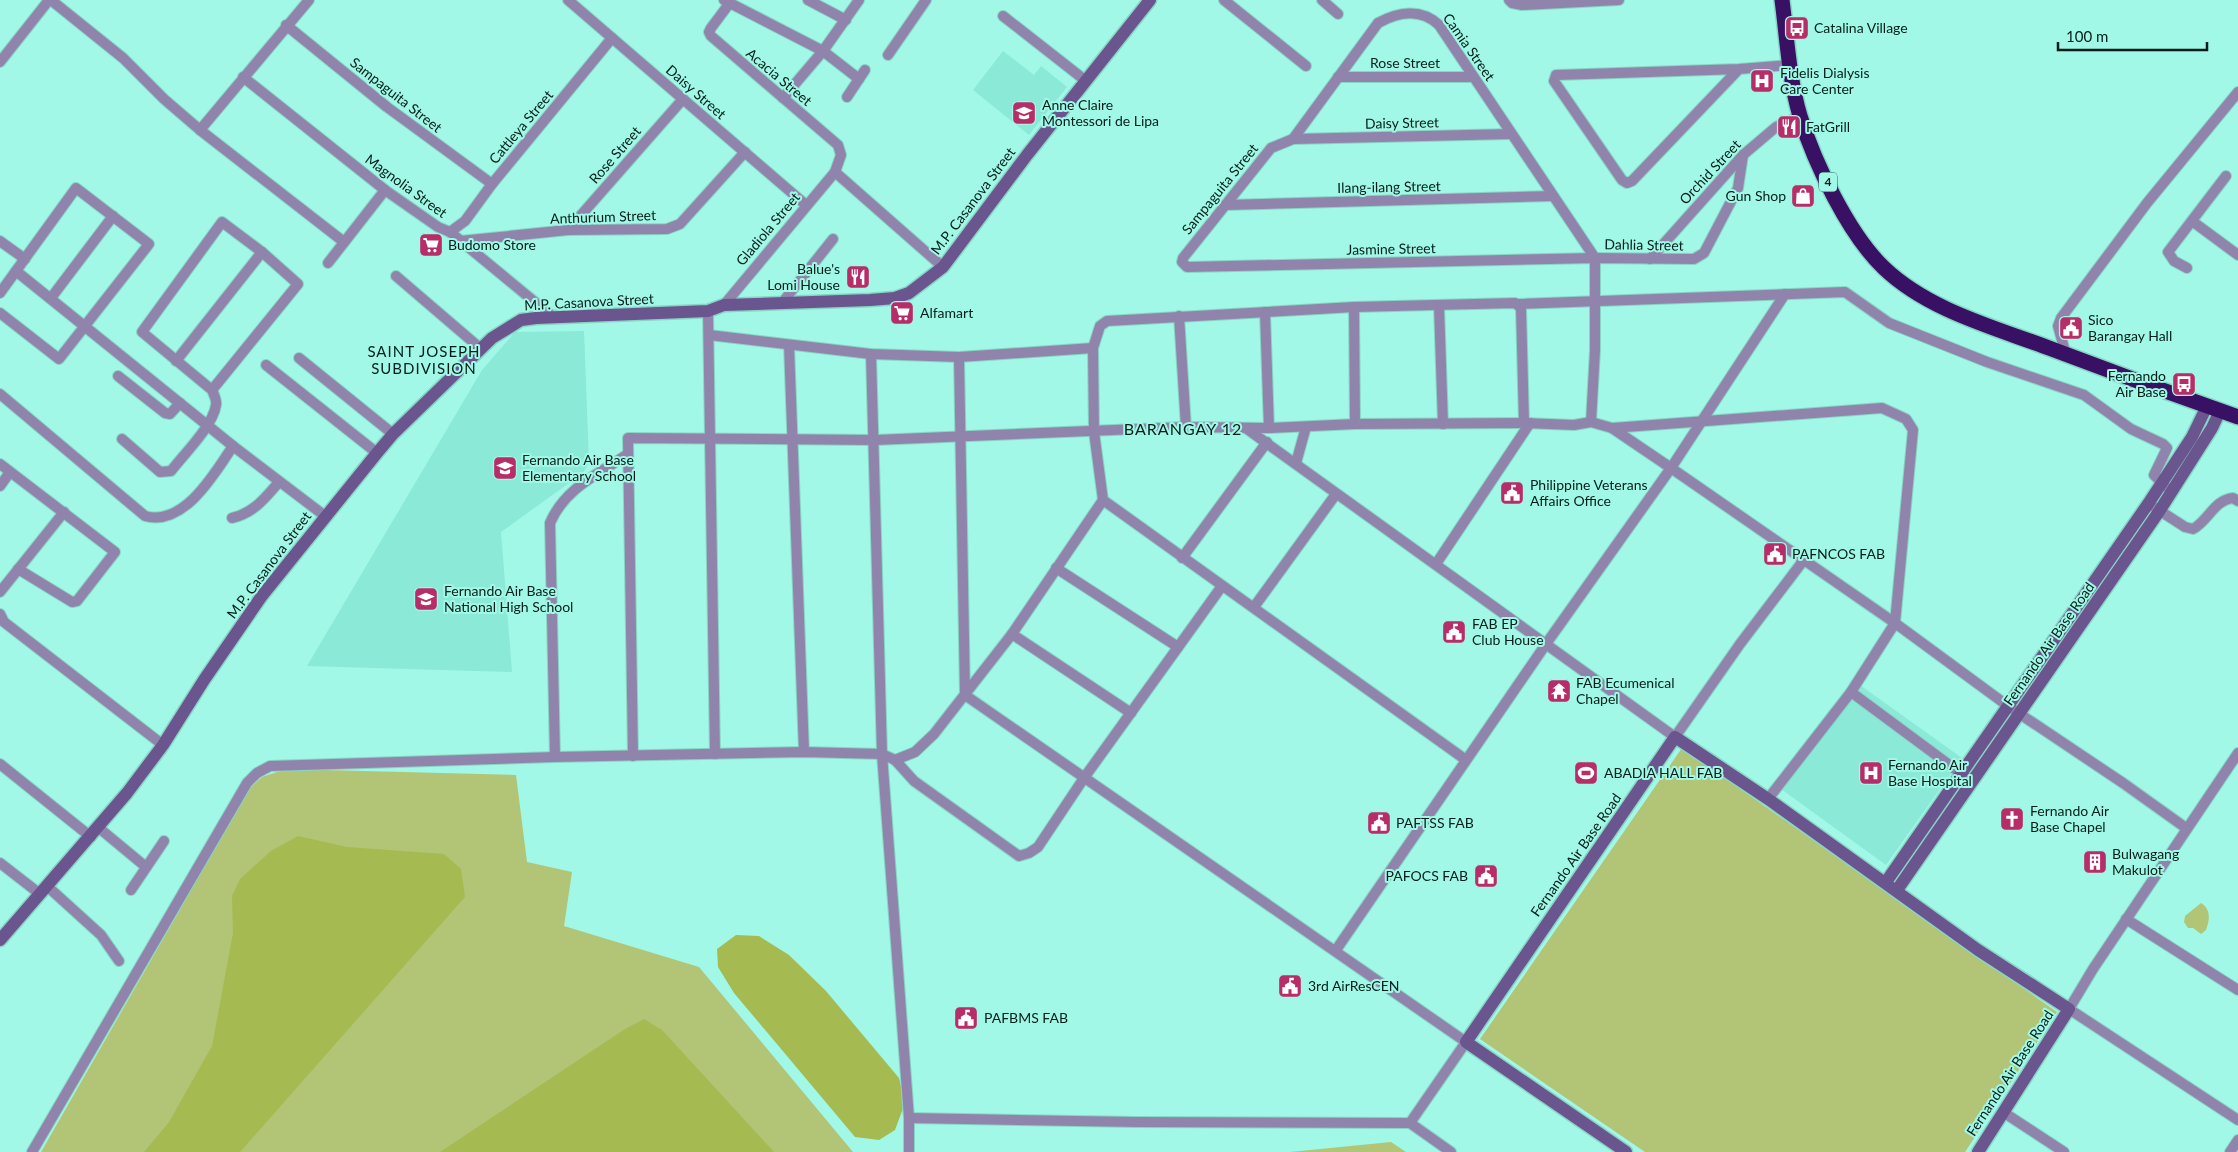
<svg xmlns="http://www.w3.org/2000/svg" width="2238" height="1152" viewBox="0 0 2238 1152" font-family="Lato,sans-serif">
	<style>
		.built { fill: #8aead7 }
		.green { fill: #b2c475 }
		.forest { fill: #a5bb52 }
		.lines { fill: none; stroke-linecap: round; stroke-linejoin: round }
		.street-casing { stroke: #88d5c5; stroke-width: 12 }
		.secondary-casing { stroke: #88d5c5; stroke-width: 15 }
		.highway-casing { stroke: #88d5c5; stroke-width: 18 }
		.street { stroke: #9184ac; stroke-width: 10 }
		.secondary { stroke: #6a558e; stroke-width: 12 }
		.highway { stroke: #391164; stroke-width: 15 }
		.labels { text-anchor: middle; stroke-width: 4; stroke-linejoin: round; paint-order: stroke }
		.shield { fill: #a1f8e6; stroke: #325f56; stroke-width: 1 }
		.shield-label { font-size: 12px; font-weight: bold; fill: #031e19 }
		.poi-label { font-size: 14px; fill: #031e19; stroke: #a1f8e6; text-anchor: start }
		.street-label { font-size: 14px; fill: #031e19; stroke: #a1f8e6 }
		.neighbourhood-label { font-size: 15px; letter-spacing: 1px; fill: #031e19; stroke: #a1f8e6 }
		.quarter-label { font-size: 16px; letter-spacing: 1px; fill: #031e19; stroke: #a1f8e6 }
	</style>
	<rect width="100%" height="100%" fill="#a1f8e6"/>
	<!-- built -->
	<g class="built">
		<polygon points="1003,51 1034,75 1041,66 1067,87 1029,135 973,90"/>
		<polygon points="584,331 589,463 583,473 501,532 512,672 307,666 482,370 515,332"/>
		<polygon points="1857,683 1962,758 1886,865 1781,789"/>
	</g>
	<!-- green -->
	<g class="green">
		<polygon points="1682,748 2057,1012 1965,1152 1645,1152 1480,1039"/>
		<polygon points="286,769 516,775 527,862 572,872 564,926 699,967 853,1152 41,1152 249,789 262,777"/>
		<path d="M 2201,903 C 2211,909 2210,920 2206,930 L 2201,934 L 2193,928 L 2188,928 L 2184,922 L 2185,916 Z"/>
		<polygon points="1391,1142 1406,1152 1290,1152"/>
	</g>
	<!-- forest -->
	<g class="forest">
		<polygon points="298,836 347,847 444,854 461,869 465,897 240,1152 144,1152 169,1122 212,1046 233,933 232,896 240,879 271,851"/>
		<polygon points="736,935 759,936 789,955 826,991 899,1078 905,1103 895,1130 879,1140 855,1137 734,993 718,967 717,949"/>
		<polygon points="644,1019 662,1030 774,1152 440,1152 625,1029"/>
	</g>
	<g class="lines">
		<defs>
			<g id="street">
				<polyline points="51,0 123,58 164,99 200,130 344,242"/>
				<polyline points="568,0 806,205"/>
				<polyline points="724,0 823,51 859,79"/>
				<polyline points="808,0 846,20"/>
				<polyline points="1224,0 1306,66"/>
				<polyline points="1322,0 1338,14"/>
				<polyline points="1509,0 1512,3 1522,5 1619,0"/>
				<polyline points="1003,16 1086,81"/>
				<polyline points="286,25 387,107 492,184"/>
				<polyline points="888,55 926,0"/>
				<polyline points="0,62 49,0"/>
				<polyline points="1739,69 1632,181 1627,183 1622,180 1554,81 1556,75 1739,69 1790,65"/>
				<polyline points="243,77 385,190 438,227 450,232 553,317"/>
				<polyline points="1338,77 1472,77"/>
				<polyline points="847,97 865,70"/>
				<polyline points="783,98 823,51 859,0"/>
				<polyline points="200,130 309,0"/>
				<polyline points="1511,134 1293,139 1271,148 1183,258 1182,262 1187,267 1595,258 1694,259 1704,253 1738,188 1743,155"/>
				<path d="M 1293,139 L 1378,23 C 1398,12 1421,8 1439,25 L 1595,258"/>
				<polyline points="835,172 943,267"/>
				<polyline points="1225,205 1553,196"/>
				<polyline points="2192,221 2238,255"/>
				<polyline points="568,230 683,99"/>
				<polyline points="450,232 465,221 492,184 612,38"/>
				<polyline points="0,241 25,259"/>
				<polyline points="460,241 568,230 667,229 680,224 745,152"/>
				<polyline points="1650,259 1743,155 1776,127 1800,116"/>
				<polyline points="328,263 385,190"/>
				<polyline points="2187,268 2174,261 2168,252 2226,176"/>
				<polyline points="16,271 233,446 325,516"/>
				<polyline points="396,276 480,348"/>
				<polyline points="0,293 76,188 149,244 59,359 0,313"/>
				<polyline points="51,298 113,216"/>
				<polyline points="782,303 833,239"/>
				<polyline points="1519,304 1845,292 1889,323 1987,362 2084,395 2131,429 2163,444 2167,448 2154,475 2166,487"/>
				<polyline points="724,305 835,172 841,155 838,145 711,36 709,32 711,28 729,4"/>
				<polyline points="1439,306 1443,424"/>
				<polyline points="1354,307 1355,424"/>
				<polyline points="708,311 715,754"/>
				<polyline points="1265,312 1269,428"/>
				<polyline points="1179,316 1186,427"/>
				<polyline points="709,335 871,354 959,357 1093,348"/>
				<polyline points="789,345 804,752"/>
				<polyline points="871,354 882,754 909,1118 909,1152"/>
				<polyline points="2066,355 2058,326 2061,318 2147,203 2238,92"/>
				<polyline points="959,357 965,695 1466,1042 1410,1123"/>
				<polyline points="299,358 393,434"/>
				<polyline points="176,361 262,252"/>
				<polyline points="266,365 377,453"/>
				<polyline points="118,376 165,413 170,414 180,403"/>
				<path d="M 0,394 L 145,516 C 184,527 215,473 233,446"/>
				<polyline points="1591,422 1595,350 1595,258"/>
				<polyline points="1612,428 1882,408 1906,419 1913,430 1895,623 1851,692 1768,799"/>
				<polyline points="1247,429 1675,737 1740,644 1803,561"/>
				<path d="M 122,439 L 160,472 L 171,471 C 184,454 213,426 216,405 C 217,400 214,395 212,390 L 142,332 L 222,222 L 262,252 L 298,284 L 212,390"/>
				<polyline points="1296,463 1306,427"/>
				<polyline points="0,464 115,552 77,601 72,602 18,569"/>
				<polyline points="0,486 10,472"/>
				<path d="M 2154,507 L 2185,527 L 2193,529 C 2209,520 2214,500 2233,498 L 2238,501"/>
				<path d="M 232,518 C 254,513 265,498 279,482"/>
				<polyline points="1182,558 1267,442"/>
				<polyline points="1436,564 1530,423"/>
				<polyline points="1056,568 1178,647"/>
				<polyline points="0,592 64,512"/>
				<polyline points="1254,607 1336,494"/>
				<polyline points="0,614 4,622 163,745"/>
				<polyline points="1012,634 1131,713"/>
				<polyline points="1851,692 1967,778"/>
				<polyline points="2238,753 2093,969 2069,1009 2238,1120"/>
				<polyline points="633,756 628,438 875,440 1186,427 1269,428 1355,424 1524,423 1574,425 1591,422 1612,428 1671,468 1895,623 2008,706 2123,783 2186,828"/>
				<path d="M 555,757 L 550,523 C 565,488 597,475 628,454"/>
				<polyline points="895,760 914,781 1019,856 1029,853 1038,847 1084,778 1222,586"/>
				<polyline points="1466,760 1103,500 1094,432 1093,348 1100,326 1107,321 1354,307 1515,303 1521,308 1524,423"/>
				<polyline points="0,764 91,837"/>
				<polyline points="99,828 146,867"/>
				<polyline points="0,863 40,894"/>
				<polyline points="47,886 101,935 119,961"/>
				<polyline points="131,890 164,841"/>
				<polyline points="2126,919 2238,990"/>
				<polyline points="1336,950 1546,644 1671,468 1785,294"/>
				<polyline points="2003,1112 2064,1152"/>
				<polyline points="909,1118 1136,1122 1410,1123 1451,1152"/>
				<polyline points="32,1152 247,783 257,773 270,766 555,757 804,752 882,754 895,760 915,752 934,734 1012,634 1103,500"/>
				<polyline points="2230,1152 2238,1140"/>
			</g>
			<g id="secondary">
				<polyline points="1886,882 2148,504 2192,437 2207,406"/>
				<polyline points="1897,890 2160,510 2212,428 2220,411"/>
				<polyline points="0,940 127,793 163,745 204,680 261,597 377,453 393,434 492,338 521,320 536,318 708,311 724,305 870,300 895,298 909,293 943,267 1027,155 1150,0"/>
				<polyline points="1626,1152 1466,1042 1675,737 1768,799 1978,950 2069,1009 1978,1152"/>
			</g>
			<path id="highway" d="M 1782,0 C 1787,38 1789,79 1800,116 C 1814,162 1849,235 1884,268 C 1928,310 1993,327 2049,348 C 2112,372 2175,395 2238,417"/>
		</defs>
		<!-- street casing -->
		<use href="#street" class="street-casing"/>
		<!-- secondary casing -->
		<use href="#secondary" class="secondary-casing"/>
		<!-- highway casing -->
		<use href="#highway" class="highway-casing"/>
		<!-- street -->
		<use href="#street" class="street"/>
		<!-- secondary -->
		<use href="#secondary" class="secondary"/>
		<!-- highway -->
		<use href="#highway" class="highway"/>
	</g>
	<!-- icons -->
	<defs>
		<symbol id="bus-square" viewBox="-11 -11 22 22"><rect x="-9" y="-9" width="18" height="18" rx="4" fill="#b72d68" stroke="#a1f8e6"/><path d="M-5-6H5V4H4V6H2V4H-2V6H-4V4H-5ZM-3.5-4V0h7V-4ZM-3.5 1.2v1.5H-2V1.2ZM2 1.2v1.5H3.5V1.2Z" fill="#fff"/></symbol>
		<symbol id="hospital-square" viewBox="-11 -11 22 22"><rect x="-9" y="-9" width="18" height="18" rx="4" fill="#b72d68" stroke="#a1f8e6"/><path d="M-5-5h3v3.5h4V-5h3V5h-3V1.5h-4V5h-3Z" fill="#fff"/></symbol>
		<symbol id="school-square" viewBox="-11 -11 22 22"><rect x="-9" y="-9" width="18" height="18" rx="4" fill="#b72d68" stroke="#a1f8e6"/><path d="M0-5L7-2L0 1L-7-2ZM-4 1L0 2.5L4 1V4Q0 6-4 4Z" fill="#fff"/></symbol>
		<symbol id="restaurant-square" viewBox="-11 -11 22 22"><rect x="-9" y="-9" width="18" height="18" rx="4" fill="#b72d68" stroke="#a1f8e6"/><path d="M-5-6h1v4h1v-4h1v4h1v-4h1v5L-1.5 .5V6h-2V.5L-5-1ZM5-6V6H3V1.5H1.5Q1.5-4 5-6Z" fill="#fff"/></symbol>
		<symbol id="shop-square" viewBox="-11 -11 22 22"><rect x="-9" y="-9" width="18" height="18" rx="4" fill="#b72d68" stroke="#a1f8e6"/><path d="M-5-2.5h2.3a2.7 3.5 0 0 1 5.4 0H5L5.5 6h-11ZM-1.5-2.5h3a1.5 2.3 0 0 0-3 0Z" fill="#fff"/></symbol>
		<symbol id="supermarket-square" viewBox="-11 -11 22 22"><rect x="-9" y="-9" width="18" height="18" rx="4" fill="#b72d68" stroke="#a1f8e6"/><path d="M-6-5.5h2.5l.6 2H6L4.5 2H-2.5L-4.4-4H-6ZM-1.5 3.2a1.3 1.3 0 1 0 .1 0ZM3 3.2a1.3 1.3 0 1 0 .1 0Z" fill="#fff"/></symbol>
		<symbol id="civic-square" viewBox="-11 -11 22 22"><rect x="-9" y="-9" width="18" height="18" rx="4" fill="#b72d68" stroke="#a1f8e6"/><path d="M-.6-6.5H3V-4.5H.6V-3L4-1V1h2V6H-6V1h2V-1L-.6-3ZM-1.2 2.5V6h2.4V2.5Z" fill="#fff"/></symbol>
		<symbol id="temple-square" viewBox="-11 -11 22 22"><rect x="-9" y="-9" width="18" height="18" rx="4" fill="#b72d68" stroke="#a1f8e6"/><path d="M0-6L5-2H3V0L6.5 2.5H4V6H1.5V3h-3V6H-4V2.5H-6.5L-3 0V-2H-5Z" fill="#fff"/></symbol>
		<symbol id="stadium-square" viewBox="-11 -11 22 22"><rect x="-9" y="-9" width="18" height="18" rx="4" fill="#b72d68" stroke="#a1f8e6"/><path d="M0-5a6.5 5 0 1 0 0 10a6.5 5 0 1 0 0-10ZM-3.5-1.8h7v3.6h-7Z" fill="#fff"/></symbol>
		<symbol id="church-square" viewBox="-11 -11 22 22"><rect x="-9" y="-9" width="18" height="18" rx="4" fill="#b72d68" stroke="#a1f8e6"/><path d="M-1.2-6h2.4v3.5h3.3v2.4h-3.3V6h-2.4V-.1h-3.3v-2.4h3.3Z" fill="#fff"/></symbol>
		<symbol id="building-square" viewBox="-11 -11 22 22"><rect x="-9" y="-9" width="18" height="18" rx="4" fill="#b72d68" stroke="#a1f8e6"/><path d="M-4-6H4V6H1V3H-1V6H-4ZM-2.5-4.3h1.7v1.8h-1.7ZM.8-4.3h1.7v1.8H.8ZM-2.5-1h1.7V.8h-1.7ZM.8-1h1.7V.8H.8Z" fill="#fff"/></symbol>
	</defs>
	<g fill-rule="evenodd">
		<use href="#bus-square" x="1783" y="14" width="28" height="28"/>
		<use href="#hospital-square" x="1748" y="67" width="28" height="28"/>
		<use href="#school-square" x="1010" y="99" width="28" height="28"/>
		<use href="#restaurant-square" x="1775" y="113" width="28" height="28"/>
		<use href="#shop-square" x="1789" y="182" width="28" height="28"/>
		<use href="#supermarket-square" x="417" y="231" width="28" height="28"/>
		<use href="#restaurant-square" x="844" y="263" width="28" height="28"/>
		<use href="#supermarket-square" x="888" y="299" width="28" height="28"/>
		<use href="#civic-square" x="2057" y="314" width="28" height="28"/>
		<use href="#bus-square" x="2170" y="370" width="28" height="28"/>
		<use href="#school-square" x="491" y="454" width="28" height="28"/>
		<use href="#civic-square" x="1498" y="479" width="28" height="28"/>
		<use href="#civic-square" x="1761" y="540" width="28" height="28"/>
		<use href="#school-square" x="412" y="585" width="28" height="28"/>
		<use href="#civic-square" x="1440" y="618" width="28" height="28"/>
		<use href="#temple-square" x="1545" y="677" width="28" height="28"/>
		<use href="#stadium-square" x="1572" y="759" width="28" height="28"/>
		<use href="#hospital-square" x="1857" y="759" width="28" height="28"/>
		<use href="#church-square" x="1998" y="805" width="28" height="28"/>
		<use href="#civic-square" x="1365" y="809" width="28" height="28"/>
		<use href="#building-square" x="2081" y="848" width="28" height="28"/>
		<use href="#civic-square" x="1472" y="862" width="28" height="28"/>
		<use href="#civic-square" x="1276" y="972" width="28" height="28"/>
		<use href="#civic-square" x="952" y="1004" width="28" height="28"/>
	</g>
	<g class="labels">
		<!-- shield labels -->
		<rect class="shield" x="1819" y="172.5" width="18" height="19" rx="4"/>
		<g class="shield-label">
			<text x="1828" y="186">4</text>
		</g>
		<!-- poi labels -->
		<g class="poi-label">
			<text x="1814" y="33">Catalina Village</text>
			<text x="1780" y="78">Fidelis Dialysis<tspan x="1780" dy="16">Care Center</tspan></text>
			<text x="1042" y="110">Anne Claire<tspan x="1042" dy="16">Montessori de Lipa</tspan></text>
			<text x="1806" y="132">FatGrill</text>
			<text x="1786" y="201" text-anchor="end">Gun Shop</text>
			<text x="448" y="250">Budomo Store</text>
			<text x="840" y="274" text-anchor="end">Balue's<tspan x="840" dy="16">Lomi House</tspan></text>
			<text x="920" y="318">Alfamart</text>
			<text x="2088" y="325">Sico<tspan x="2088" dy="16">Barangay Hall</tspan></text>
			<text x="2166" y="381" text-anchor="end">Fernando<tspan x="2166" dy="16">Air Base</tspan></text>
			<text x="522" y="465">Fernando Air Base<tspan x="522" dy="16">Elementary School</tspan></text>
			<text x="1530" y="490">Philippine Veterans<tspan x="1530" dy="16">Affairs Office</tspan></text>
			<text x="1792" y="559">PAFNCOS FAB</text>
			<text x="444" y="596">Fernando Air Base<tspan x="444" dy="16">National High School</tspan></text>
			<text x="1472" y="629">FAB EP<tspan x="1472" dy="16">Club House</tspan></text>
			<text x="1576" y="688">FAB Ecumenical<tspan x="1576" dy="16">Chapel</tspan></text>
			<text x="1888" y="770">Fernando Air<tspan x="1888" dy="16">Base Hospital</tspan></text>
			<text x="1604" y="778">ABADIA HALL FAB</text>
			<text x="2030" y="816">Fernando Air<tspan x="2030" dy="16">Base Chapel</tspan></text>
			<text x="1396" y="828">PAFTSS FAB</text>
			<text x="2112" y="859">Bulwagang<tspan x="2112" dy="16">Makulot</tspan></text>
			<text x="1468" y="881" text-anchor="end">PAFOCS FAB</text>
			<text x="1308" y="991">3rd AirResCEN</text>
			<text x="984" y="1023">PAFBMS FAB</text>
		</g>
		<!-- street labels -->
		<g class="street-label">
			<text transform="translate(1469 47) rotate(55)" y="5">Camia Street</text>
			<text x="1405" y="68">Rose Street</text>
			<text transform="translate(779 77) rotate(40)" y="5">Acacia Street</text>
			<text transform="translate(696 92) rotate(41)" y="5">Daisy Street</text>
			<text transform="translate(396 95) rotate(38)" y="5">Sampaguita Street</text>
			<text transform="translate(1402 123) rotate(-1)" y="5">Daisy Street</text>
			<text transform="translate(521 127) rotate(-50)" y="5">Cattleya Street</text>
			<text transform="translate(615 155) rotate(-49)" y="5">Rose Street</text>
			<text transform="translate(1710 172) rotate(-47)" y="5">Orchid Street</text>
			<text transform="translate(406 186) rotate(36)" y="5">Magnolia Street</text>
			<text transform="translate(1389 187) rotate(-1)" y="5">Ilang-ilang Street</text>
			<text transform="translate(1220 189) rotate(-51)" y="5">Sampaguita Street</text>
			<text transform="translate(973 201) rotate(-53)" y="5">M.P. Casanova Street</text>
			<text transform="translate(603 217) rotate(-2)" y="5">Anthurium Street</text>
			<text transform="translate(768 229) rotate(-50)" y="5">Gladiola Street</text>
			<text transform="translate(1644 245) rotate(1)" y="5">Dahlia Street</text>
			<text transform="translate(1391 249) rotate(-1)" y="5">Jasmine Street</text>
			<text transform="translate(589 302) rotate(-3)" y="5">M.P. Casanova Street</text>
			<text transform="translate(269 565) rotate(-53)" y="5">M.P. Casanova Street</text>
			<text transform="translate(2049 644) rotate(-55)" y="5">Fernando Air Base Road</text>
			<text transform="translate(1576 855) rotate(-55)" y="5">Fernando Air Base Road</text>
			<text transform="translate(2010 1073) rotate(-57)" y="5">Fernando Air Base Road</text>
		</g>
		<!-- neighbourhood labels -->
		<g class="neighbourhood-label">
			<text x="424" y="357">SAINT JOSEPH<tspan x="424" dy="17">SUBDIVISION</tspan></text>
		</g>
		<!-- quarter labels -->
		<g class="quarter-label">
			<text x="1183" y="435">BARANGAY 12</text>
		</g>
	</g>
	<!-- scale -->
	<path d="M2058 42v8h149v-8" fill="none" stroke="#031e19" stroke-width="2.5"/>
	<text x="2066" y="42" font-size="15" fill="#031e19" stroke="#a1f8e6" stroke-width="4" paint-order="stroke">100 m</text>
</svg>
